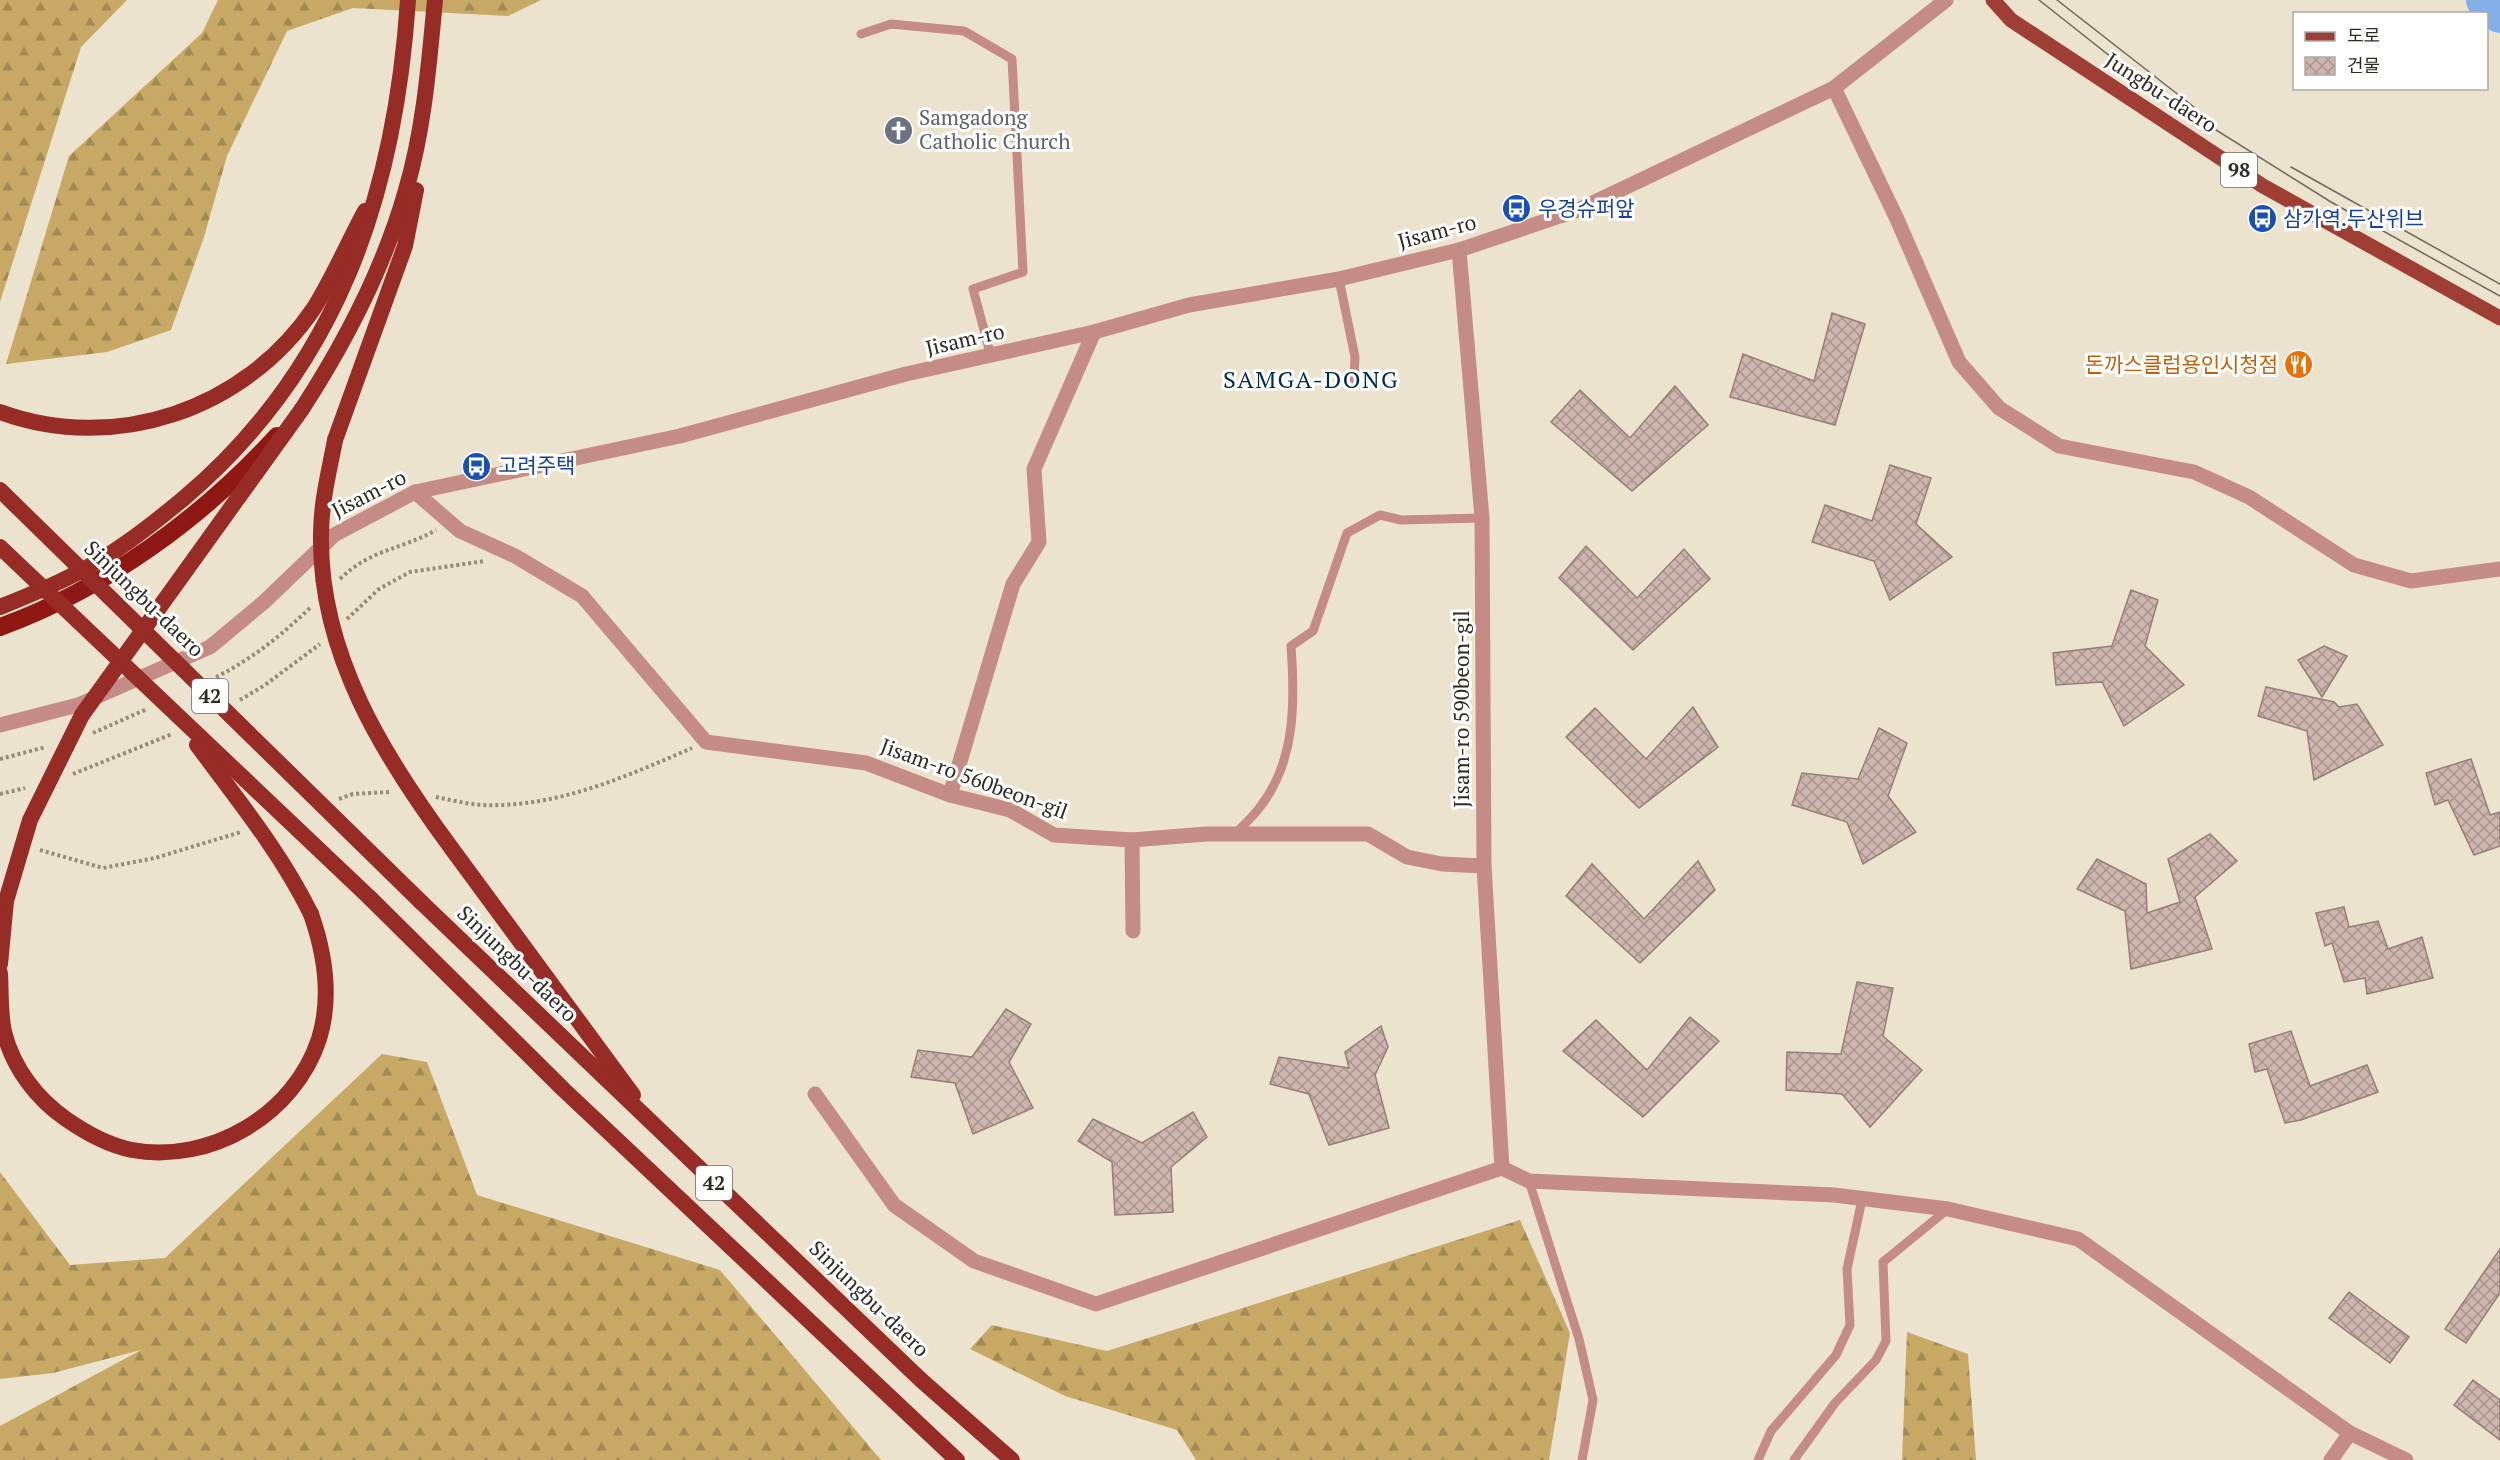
<svg xmlns="http://www.w3.org/2000/svg" width="2500" height="1460" viewBox="0 0 2500 1460" font-family="'PT Serif','Noto Sans KR',serif">
	<style>
		.forest { fill: url(#forest-firs) }
		.lines { fill: none; stroke-linecap: round; stroke-linejoin: round }
		.river { stroke: #85afe8; stroke-width: 36 }
		.building { fill: url(#building-cross-hatch); stroke: #957e78; stroke-width: 1.5 }
		.path { stroke: #928c7d; stroke-width: 4; stroke-dasharray: 3 3; stroke-linecap: butt }
		.service { stroke: #c48c85; stroke-width: 9 }
		.minor { stroke: #c48c85; stroke-width: 15 }
		.tertiary { stroke: #c48c85; stroke-width: 15 }
		.primary { stroke: #9f3e35; stroke-width: 15 }
		.trunk { stroke: #972b25; stroke-width: 16 }
		.motorway { stroke: #8f1815; stroke-width: 18 }
		.tram { stroke: #6d685b; stroke-width: 1.5 }
		.trunk-bridge { stroke: #972b25; stroke-width: 16 }
		.labels { text-anchor: middle; stroke-width: 6; stroke-linejoin: round; paint-order: stroke }
		.shield { fill: #fff; stroke: #6d6b65; stroke-width: 1.5 }
		.shield-label { font-size: 20px; font-weight: bold; fill: #2e2b23 }
		.street-label { font-size: 21px; fill: #2e2b23; stroke: #fff }
		.worship-label { font-size: 21px; fill: #5b616d; stroke: #fff; text-anchor: start }
		.transit-label { font-size: 21px; fill: #164399; stroke: #fff; text-anchor: start }
		.food-label { font-size: 21px; fill: #c56008; stroke: #fff; text-anchor: end }
		.quarter-label { font-size: 24px; letter-spacing: 1.5px; fill: #002b4f; stroke: #fff }
	</style>
	<defs>
		<pattern id="forest-firs" width="22" height="20" patternUnits="userSpaceOnUse" patternTransform="scale(1.5)"><rect width="22" height="20" fill="#c7a965"/><path d="M5 1l3.5 6h-7zM16 11l3.5 6h-7z" fill="#a28a53"/></pattern>
		<pattern id="building-cross-hatch" width="8" height="8" patternUnits="userSpaceOnUse" patternTransform="scale(1.5)"><rect width="8" height="8" fill="#ceb6af"/><path d="M0 0l8 8M0 8l8-8" fill="none" stroke="#a8948e"/></pattern>
	</defs>
	<rect width="100%" height="100%" fill="#ece3ce"/>
	<!-- forest -->
	<g class="forest">
		<polygon points="0,0 127,0 81,47 0,302"/>
		<polygon points="218,0 541,0 508,16 353,8 287,31 227,156 204,237 171,330 107,352 6,364 69,156 202,33"/>
		<polygon points="382,1054 427,1062 477,1195 720,1270 881,1460 0,1460 0,1426 141,1350 53,1373 0,1379 0,1172 70,1265 165,1258"/>
		<polygon points="1520,1220 1570,1333 1549,1460 1196,1460 1177,1430 1065,1396 970,1349 992,1325 1107,1351"/>
		<polygon points="1907,1332 1968,1354 1976,1460 1902,1460"/>
	</g>
	<g class="lines">
		<!-- river -->
		<polyline class="river" points="2484,0 2500,15"/>
	</g>
	<!-- building -->
	<g class="building">
		<polygon points="1832,313 1865,324 1835,425 1730,397 1743,354 1814,381"/>
		<polygon points="1675,386 1708,425 1632,491 1551,422 1580,390 1630,438"/>
		<polygon points="1890,465 1931,478 1916,524 1952,557 1890,600 1874,561 1812,542 1825,505 1872,521"/>
		<polygon points="1586,546 1637,598 1684,549 1710,579 1633,650 1559,578"/>
		<polygon points="2131,590 2158,600 2145,646 2184,685 2124,726 2102,682 2056,685 2053,653 2112,646"/>
		<polygon points="2324,646 2347,656 2322,697 2298,660"/>
		<polygon points="2266,687 2334,702 2339,707 2357,704 2383,745 2314,780 2307,731 2258,716"/>
		<polygon points="1693,707 1718,747 1639,808 1566,737 1595,708 1646,759"/>
		<polygon points="1879,728 1907,743 1888,796 1916,832 1863,864 1847,822 1792,805 1802,773 1858,779"/>
		<polygon points="2471,759 2490,815 2500,812 2500,846 2474,855 2448,800 2435,805 2426,773"/>
		<polygon points="2210,834 2237,861 2195,897 2212,949 2131,969 2125,911 2077,889 2097,859 2146,884 2147,913 2180,902 2168,859"/>
		<polygon points="1698,861 1715,890 1640,963 1566,896 1592,864 1644,919"/>
		<polygon points="2344,907 2349,927 2378,921 2388,949 2422,937 2433,978 2367,994 2365,978 2344,982 2332,943 2325,946 2316,913"/>
		<polygon points="1857,982 1893,988 1883,1036 1922,1070 1870,1127 1842,1094 1786,1090 1787,1052 1841,1054"/>
		<polygon points="1006,1009 1031,1024 1009,1062 1033,1108 973,1134 955,1083 911,1077 918,1050 972,1057"/>
		<polygon points="1690,1017 1719,1041 1643,1117 1563,1051 1596,1020 1647,1070"/>
		<polygon points="1381,1026 1388,1047 1375,1075 1389,1128 1329,1145 1309,1094 1270,1084 1279,1057 1349,1068 1345,1052"/>
		<polygon points="2291,1031 2310,1086 2367,1065 2378,1092 2301,1120 2285,1123 2267,1069 2255,1072 2249,1044"/>
		<polygon points="1193,1112 1207,1137 1171,1167 1173,1212 1115,1215 1112,1162 1078,1141 1093,1119 1142,1143"/>
		<polygon points="2500,1249 2500,1293 2466,1343 2445,1329"/>
		<polygon points="2349,1292 2409,1337 2390,1363 2329,1318"/>
		<polygon points="2473,1380 2500,1400 2500,1440 2454,1405"/>
	</g>
	<g class="lines">
		<!-- path -->
		<g class="path">
			<path d="M 340,579 C 372,548 401,550 436,530"/>
			<polyline points="347,619 379,589 410,572 485,561"/>
			<path d="M 216,677 C 252,659 282,635 311,607"/>
			<polyline points="240,700 265,685 320,644"/>
			<polyline points="93,733 147,709"/>
			<polyline points="0,759 46,747"/>
			<polyline points="73,774 172,734"/>
			<polyline points="0,794 25,788"/>
			<path d="M 436,797 C 451,800 467,804 482,805 C 556,808 625,777 692,748"/>
			<polyline points="339,799 353,794 390,792"/>
			<polyline points="40,850 103,868 155,858 241,832"/>
		</g>
		<!-- service -->
		<g class="service">
			<polyline points="861,34 891,24 964,31 1012,59 1023,272 973,289 991,356"/>
			<polyline points="1339,279 1355,357 1354,379"/>
			<path d="M 1235,834 C 1243,825 1253,817 1260,807 C 1296,761 1295,701 1291,646 L 1313,631 L 1347,533 L 1380,515 L 1401,520 L 1482,518"/>
			<polyline points="1529,1181 1579,1339 1593,1400 1582,1460"/>
			<polyline points="1758,1460 1771,1431 1836,1355 1850,1325 1847,1269 1862,1200"/>
			<polyline points="1794,1460 1835,1403 1876,1360 1886,1341 1883,1262 1948,1209"/>
		</g>
		<!-- minor -->
		<g class="minor">
			<polyline points="1834,88 1897,219 1959,362 1999,408 2059,446 2194,472 2249,497 2354,565 2411,581 2500,569"/>
			<polyline points="415,492 460,531 515,556 582,596 706,742 866,763 950,795 1010,810 1054,835 1132,840 1133,931"/>
			<polyline points="950,795 1013,584 1039,542 1034,469 1094,332"/>
			<polyline points="1132,840 1206,834 1368,834 1407,857 1442,864 1484,866"/>
			<polyline points="815,1094 894,1205 974,1261 1096,1304 1502,1168 1529,1181 1834,1195 1948,1209 2078,1239 2350,1433"/>
			<polyline points="2331,1460 2350,1433 2406,1460"/>
		</g>
		<!-- tertiary -->
		<g class="tertiary">
			<polyline points="1459,250 1482,518 1484,866 1502,1168"/>
			<polyline points="0,725 78,705 210,647 264,602 334,535 415,492 680,436 906,374 1094,332 1189,305 1339,279 1459,250 1578,210 1834,88 1946,0"/>
		</g>
		<!-- primary -->
		<polyline class="primary" points="1993,0 2011,20 2263,186 2500,318"/>
		<!-- trunk -->
		<g class="trunk">
			<path d="M 302,409 C 346,341 384,268 406,190 C 424,129 429,64 435,0"/>
			<path d="M 0,412 C 115,454 245,410 314,308 C 333,278 348,242 365,211"/>
			<polyline points="335,440 405,246 416,190"/>
			<path d="M 0,607 C 24,597 48,588 71,576 C 111,557 149,527 183,499 C 337,369 395,196 408,0"/>
			<polyline points="452,849 633,1095"/>
			<polyline points="370,898 564,1090 957,1460"/>
			<polyline points="421,902 921,1380 1012,1460"/>
			<polyline points="0,964 6,901"/>
			<path d="M 0,973 C 1,992 0,1014 4,1032 C 13,1068 37,1099 66,1119 C 86,1133 107,1145 132,1150 C 211,1164 294,1115 319,1039 C 332,997 325,954 311,914"/>
		</g>
		<!-- motorway -->
		<path class="motorway" d="M 0,627 C 105,589 202,518 277,436"/>
		<!-- tram -->
		<g class="tram">
			<polyline points="2039,0 2154,91 2331,202 2500,296"/>
			<polyline points="2057,0 2194,107"/>
			<polyline points="2291,167 2500,284"/>
		</g>
		<!-- trunk-bridge -->
		<g class="trunk-bridge">
			<path d="M 335,440 C 329,472 321,502 321,535 C 319,654 384,757 452,849"/>
			<polyline points="0,490 421,902"/>
			<polyline points="0,547 370,898"/>
			<path d="M 197,745 C 238,800 281,853 311,914"/>
			<polyline points="6,901 30,820 82,715 302,409"/>
		</g>
	</g>
	<!-- icons -->
	<defs>
		<symbol id="church-disc" viewBox="-11 -11 22 22"><circle r="9.5" fill="#6b7280" stroke="#fff"/><path d="M-1.2-6h2.4v3.5h3.3v2.4h-3.3V6h-2.4V-.1h-3.3v-2.4h3.3Z" fill="#fff"/></symbol>
		<symbol id="bus-disc" viewBox="-11 -11 22 22"><circle r="9.5" fill="#1a4fb4" stroke="#fff"/><path d="M-5-6H5V4H4V6H2V4H-2V6H-4V4H-5ZM-3.5-4V0h7V-4ZM-3.5 1.2v1.5H-2V1.2ZM2 1.2v1.5H3.5V1.2Z" fill="#fff"/></symbol>
		<symbol id="restaurant-disc" viewBox="-11 -11 22 22"><circle r="9.5" fill="#e8710a" stroke="#fff"/><path d="M-5-6h1v4h1v-4h1v4h1v-4h1v5L-1.5 .5V6h-2V.5L-5-1ZM5-6V6H3V1.5H1.5Q1.5-4 5-6Z" fill="#fff"/></symbol>
	</defs>
	<g fill-rule="evenodd">
		<use href="#church-disc" x="882" y="114" width="33" height="33"/>
		<use href="#bus-disc" x="1500" y="192" width="33" height="33"/>
		<use href="#bus-disc" x="2246" y="202" width="33" height="33"/>
		<use href="#restaurant-disc" x="2282" y="348" width="33" height="33"/>
		<use href="#bus-disc" x="460" y="450" width="33" height="33"/>
	</g>
	<g class="labels">
		<!-- shield labels -->
		<g class="shield">
			<rect x="2221" y="153" width="36" height="34" rx="4.5"/>
			<rect x="192" y="679" width="36" height="34" rx="4.5"/>
			<rect x="696" y="1166" width="36" height="34" rx="4.5"/>
		</g>
		<g class="shield-label">
			<text x="2239" y="177">98</text>
			<text x="210" y="703">42</text>
			<text x="714" y="1190">42</text>
		</g>
		<!-- street labels -->
		<g class="street-label">
			<text transform="translate(2161 93) rotate(33)" y="7">Jungbu-daero</text>
			<text transform="translate(1437 232) rotate(-15)" y="7">Jisam-ro</text>
			<text transform="translate(965 340) rotate(-13)" y="7">Jisam-ro</text>
			<text transform="translate(369 494) rotate(-27)" y="7">Jisam-ro</text>
			<text transform="translate(144 599) rotate(44)" y="7">Sinjungbu-daero</text>
			<text transform="translate(1462 709) rotate(-90)" y="7">Jisam-ro 590beon-gil</text>
			<text transform="translate(974 779) rotate(20)" y="7">Jisam-ro 560beon-gil</text>
			<text transform="translate(517 964) rotate(44)" y="7">Sinjungbu-daero</text>
			<text transform="translate(869 1299) rotate(44)" y="7">Sinjungbu-daero</text>
		</g>
		<!-- worship labels -->
		<g class="worship-label">
			<text x="919" y="125">Samgadong<tspan x="919" dy="24">Catholic Church</tspan></text>
		</g>
		<!-- transit labels -->
		<g class="transit-label">
			<text x="1538" y="216">우경슈퍼앞</text>
			<text x="2283" y="226">삼가역.두산위브</text>
			<text x="498" y="473">고려주택</text>
		</g>
		<!-- food labels -->
		<g class="food-label">
			<text x="2278" y="372">돈까스클럽용인시청점</text>
		</g>
		<!-- quarter labels -->
		<g class="quarter-label">
			<text x="1311" y="388">SAMGA-DONG</text>
		</g>
	</g>
	<!-- legend -->
	<rect x="2293" y="12" width="195" height="78" fill="#ffffff" stroke="#abaaa7" stroke-width="1.5"/>
	<rect x="2305" y="32" width="30" height="9" fill="#9f3e35" stroke="#abaaa7" stroke-width="1.5"/>
	<text x="2347" y="42" font-size="18" fill="#2e2b23">도로</text>
	<rect x="2305" y="57" width="30" height="18" fill="url(#building-cross-hatch)" stroke="#abaaa7" stroke-width="1.5"/>
	<text x="2347" y="72" font-size="18" fill="#2e2b23">건물</text>
</svg>
